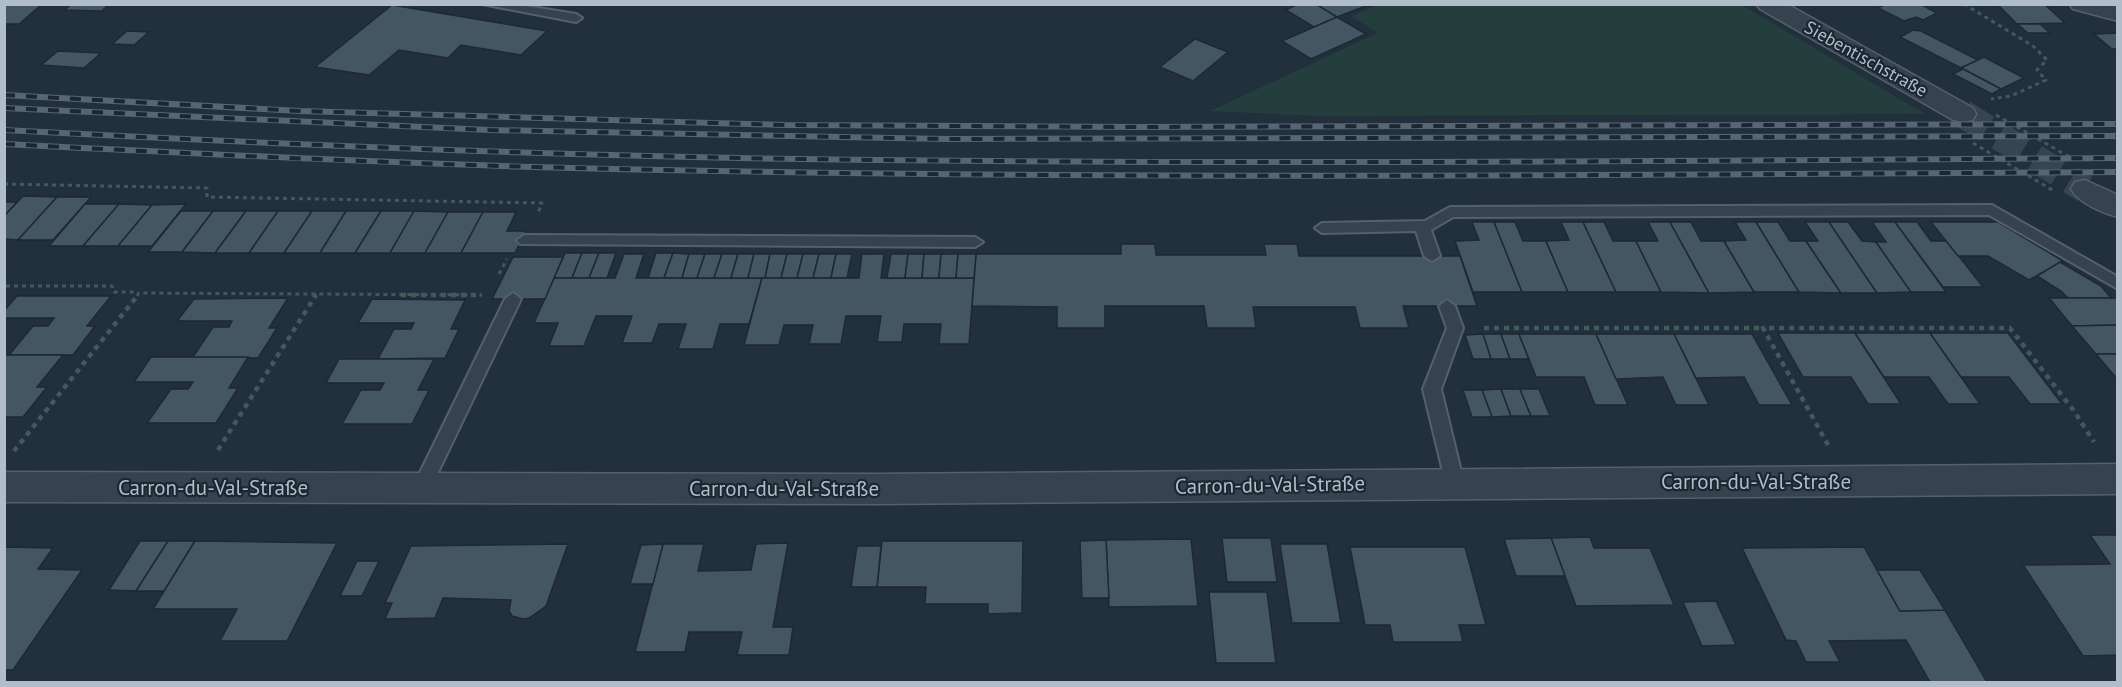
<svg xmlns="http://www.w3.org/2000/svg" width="2122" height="687" viewBox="0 0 2122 687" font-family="'PT Sans',sans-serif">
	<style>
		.green { fill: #243e3e }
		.building { fill: #455663; stroke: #1d2934; stroke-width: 1.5 }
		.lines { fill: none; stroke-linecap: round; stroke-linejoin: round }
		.minor-tunnel { stroke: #374552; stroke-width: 28; stroke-dasharray: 28 14; stroke-linecap: butt }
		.service-casing { stroke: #54606b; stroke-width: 4 }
		.minor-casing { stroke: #54606b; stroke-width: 3 }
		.path-far1 { stroke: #415a5a; stroke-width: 3; stroke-dasharray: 4 4; stroke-linecap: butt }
		.path { stroke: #415a5a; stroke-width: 4.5; stroke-dasharray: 5 5; stroke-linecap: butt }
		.service { fill: #36424d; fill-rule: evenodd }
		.minor { fill: #36424d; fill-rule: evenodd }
		.rail-casing { stroke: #576674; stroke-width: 6 }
		.rail { stroke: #1b2732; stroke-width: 4; stroke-dasharray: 11; stroke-linecap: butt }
		.labels { text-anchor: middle; stroke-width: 4.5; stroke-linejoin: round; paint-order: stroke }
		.far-street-label { font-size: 18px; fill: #b1bdc8; stroke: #1b2732 }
		.street-label { font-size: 21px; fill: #b1bdc8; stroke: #1b2732 }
	</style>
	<rect width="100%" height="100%" fill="#22303d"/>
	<!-- green -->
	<polygon class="green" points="1740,4 1925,114 1318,116 1210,111 1378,33 1351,16 1379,5"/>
	<!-- building -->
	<g class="building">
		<polygon points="4,4 42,4 19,24 4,24"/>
		<polygon points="71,4 109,4 102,11 65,10"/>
		<polygon points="1298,4 1316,4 1337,17 1314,27 1286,10"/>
		<polygon points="1316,4 1371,4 1337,17"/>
		<polygon points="1886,4 1920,4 1937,13 1923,20 1916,17 1904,21 1878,8"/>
		<polygon points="1997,4 2044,4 2065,23 2017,24"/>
		<polygon points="392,5 547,31 521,55 461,45 448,58 399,50 369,75 315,67"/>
		<polygon points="1337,17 1366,34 1311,59 1282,41"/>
		<polygon points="2017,24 2040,24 2050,33 2028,33"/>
		<polygon points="1913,30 1921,31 1978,60 1961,68 1900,37"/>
		<polygon points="127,31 149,32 134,45 112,44"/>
		<polygon points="2118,33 2118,49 2112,49 2094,34"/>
		<polygon points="1195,39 1228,52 1193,81 1160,67"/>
		<polygon points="58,51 101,53 84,68 41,65"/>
		<polygon points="1984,57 2024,78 2001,89 1961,68"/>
		<polygon points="1963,69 2001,89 1992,94 1953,74"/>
		<polygon points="23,196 57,197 18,240 4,239 4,216"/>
		<polygon points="57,197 91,197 53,240 18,240"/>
		<polygon points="4,202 17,202 4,216"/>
		<polygon points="85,204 119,204 83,246 49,246"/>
		<polygon points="119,204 152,205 118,246 83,246"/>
		<polygon points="186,204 152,246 118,246 152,205"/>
		<polygon points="181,211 213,211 182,252 148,252"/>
		<polygon points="213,211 246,211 215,253 182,252"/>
		<polygon points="246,211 278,211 249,253 215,253"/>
		<polygon points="278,211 312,211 284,253 249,253"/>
		<polygon points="312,211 346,211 320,253 284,253"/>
		<polygon points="346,211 381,211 355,253 320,253"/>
		<polygon points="381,211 414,211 390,253 355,253"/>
		<polygon points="414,211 448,212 425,253 390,253"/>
		<polygon points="448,212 483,212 461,253 425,253"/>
		<polygon points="483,212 516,212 507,231 526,231 515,253 461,253"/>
		<polygon points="1472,222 1494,222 1522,292 1473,292 1455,241 1479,240"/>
		<polygon points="1494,222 1515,222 1523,241 1546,241 1568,292 1522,292"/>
		<polygon points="1561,222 1583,222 1616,292 1568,292 1546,241 1569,240"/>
		<polygon points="1583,222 1604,222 1613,241 1636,241 1661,292 1616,292"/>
		<polygon points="1648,222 1670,222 1709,293 1661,292 1636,241 1658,241"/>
		<polygon points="1670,222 1691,222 1701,241 1724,241 1754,292 1709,293"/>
		<polygon points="1735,222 1756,222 1799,292 1754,292 1724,241 1746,240"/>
		<polygon points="1756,222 1778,222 1790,241 1806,241 1841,293 1799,292"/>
		<polygon points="1805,222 1829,222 1877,293 1841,293 1806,241 1818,241"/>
		<polygon points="1829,222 1848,222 1862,241 1876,242 1911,292 1877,293"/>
		<polygon points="1872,222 1895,222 1946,292 1911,292 1876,242 1886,242"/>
		<polygon points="1895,222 1917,222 1931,241 1947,241 1983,287 1943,287"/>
		<polygon points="1931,222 1998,222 2063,261 2029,280 1988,256 1958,256"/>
		<polygon points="1121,244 1155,244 1156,255 1266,255 1264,244 1297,244 1299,256 1460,256 1477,306 1403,306 1409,328 1360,328 1355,307 1253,307 1256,328 1207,328 1204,306 1105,306 1105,328 1057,328 1057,307 972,306 976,254 1121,254"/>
		<polygon points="565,253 582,253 572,278 554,278"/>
		<polygon points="582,253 599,253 589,278 572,278"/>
		<polygon points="599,253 616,253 607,278 589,278"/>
		<polygon points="656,253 673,253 664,278 648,278"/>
		<polygon points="673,253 689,254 682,278 664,278"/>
		<polygon points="624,254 644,254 636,278 762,278 749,324 720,324 713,349 678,349 686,324 659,324 652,343 622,343 632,316 596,316 584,346 549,346 558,323 534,323 554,278 615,278"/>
		<polygon points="689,254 705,254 697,278 682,278"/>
		<polygon points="705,254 722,254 714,278 697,278"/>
		<polygon points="722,254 738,254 731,278 714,278"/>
		<polygon points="738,254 754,254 748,278 731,278"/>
		<polygon points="754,254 770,254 765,278 748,278"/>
		<polygon points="770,254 787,254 781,278 765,278"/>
		<polygon points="787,254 803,254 797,278 781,278"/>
		<polygon points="803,254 819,254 813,278 797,278"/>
		<polygon points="819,254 836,254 831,278 813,278"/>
		<polygon points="836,254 852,254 847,278 831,278"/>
		<polygon points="862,254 884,254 881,278 974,278 969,344 939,344 941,324 904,324 902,342 877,342 881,316 846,316 841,344 809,344 813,325 784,325 779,345 744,345 762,278 859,278"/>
		<polygon points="891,254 908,254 905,278 887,278"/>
		<polygon points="908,254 924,254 922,278 905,278"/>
		<polygon points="924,254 941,254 939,278 922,278"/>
		<polygon points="941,254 958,254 956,278 939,278"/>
		<polygon points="958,254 976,254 974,278 956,278"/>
		<polygon points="513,257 563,257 545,299 492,299"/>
		<polygon points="2060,262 2101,286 2111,298 2068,298 2061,291 2037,276"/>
		<polygon points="17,296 111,296 87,326 95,326 73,355 9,355 33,326 48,326 54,318 4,318 4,311"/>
		<polygon points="288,298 269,328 277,328 258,358 193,357 213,327 229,327 232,321 177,321 194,299"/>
		<polygon points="2049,298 2118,298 2118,325 2072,326"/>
		<polygon points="372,299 465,300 451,329 459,329 445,358 378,359 394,329 411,329 414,323 358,323"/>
		<polygon points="2118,325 2118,354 2096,354 2072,326"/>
		<polygon points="1778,333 1855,333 1901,404 1868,404 1851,377 1803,377"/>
		<polygon points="1855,333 1930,333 1980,404 1948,404 1929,377 1884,377"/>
		<polygon points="1930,333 2008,333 2062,404 2030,404 2009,377 1961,377"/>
		<polygon points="1483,334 1501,334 1510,359 1491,359"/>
		<polygon points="1483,334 1491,359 1473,359 1465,335"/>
		<polygon points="1501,334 1519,334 1529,359 1510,359"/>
		<polygon points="1519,334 1596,334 1628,405 1595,405 1584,377 1536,377"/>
		<polygon points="1596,334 1674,334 1709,405 1676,405 1663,377 1616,379"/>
		<polygon points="1674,334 1752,334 1792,405 1759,405 1744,377 1696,378"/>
		<polygon points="2096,354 2118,354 2118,380"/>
		<polygon points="4,355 63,355 37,387 47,387 23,417 4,417"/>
		<polygon points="151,357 248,357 229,388 238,388 216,423 147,423 171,389 188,389 193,382 134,382"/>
		<polygon points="339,359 434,359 418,390 429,390 412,424 342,424 361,390 380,390 384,383 326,383"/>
		<polygon points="1501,389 1511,416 1492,417 1482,390"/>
		<polygon points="1501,389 1520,389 1531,416 1511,416"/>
		<polygon points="1520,389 1539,389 1550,416 1531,416"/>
		<polygon points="1463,390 1482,390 1492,417 1472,417"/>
		<polygon points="2090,535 2118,535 2118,655 2083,656 2023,565 2110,564"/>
		<polygon points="1590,537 1594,548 1650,548 1674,605 1576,606 1551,538"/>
		<polygon points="1222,538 1271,538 1277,582 1227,582"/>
		<polygon points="1551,538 1565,576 1516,576 1504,539"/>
		<polygon points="1191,539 1198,606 1109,607 1106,540"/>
		<polygon points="1106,540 1109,598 1082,598 1080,541"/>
		<polygon points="140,541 168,541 136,591 109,590"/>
		<polygon points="168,541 195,541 164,591 136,591"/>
		<polygon points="195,541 337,543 287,641 220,641 237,609 153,609"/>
		<polygon points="882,541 1023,541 1022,613 988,614 988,604 925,604 926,587 877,587"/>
		<polygon points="788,543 773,627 793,627 789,655 737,655 742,632 689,632 685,652 635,652 663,544 704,544 698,571 751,570 756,544"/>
		<polygon points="568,544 546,606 529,618 523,619 512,616 509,611 511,600 443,598 435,618 385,619 392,603 385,603 411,546"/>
		<polygon points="663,544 653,584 630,584 641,545"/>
		<polygon points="1280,544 1327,544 1341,623 1292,623"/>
		<polygon points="857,546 881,546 877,587 851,587"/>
		<polygon points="4,547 53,548 38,569 82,570 13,670 4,670"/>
		<polygon points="1350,547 1465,547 1486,625 1459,625 1463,642 1393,642 1390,625 1365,625"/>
		<polygon points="1864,547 1900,611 1945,610 1987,682 1930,682 1906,640 1829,641 1840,662 1806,662 1796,641 1786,640 1742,548"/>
		<polygon points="357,561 379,561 362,596 340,596"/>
		<polygon points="1877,570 1920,570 1945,610 1900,611"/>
		<polygon points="1209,592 1267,592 1276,663 1216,663"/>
		<polygon points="1716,601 1736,645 1702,646 1683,602"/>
	</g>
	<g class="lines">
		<!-- minor-tunnel -->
		<polyline class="minor-tunnel" points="1963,114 2085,189"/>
		<defs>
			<g id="service">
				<polygon points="482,4 514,4 576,14 582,18 576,22"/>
				<polygon points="1992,205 2118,277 2118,289 1989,215 1453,217 1431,230 1440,256 1432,261 1424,256 1416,231 1322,233 1315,228 1322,223 1425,221 1450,207"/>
				<polygon points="525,235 975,237 983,242 975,247 520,244 517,240"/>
				<polygon points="513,293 521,299 431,487 429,492 422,495 415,492 413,487 505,299"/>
				<polygon points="1447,300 1455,306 1463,328 1441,389 1464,484 1461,489 1455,491 1449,489 1446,484 1423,389 1447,328 1439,306"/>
			</g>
			<g id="minor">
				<polygon points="1756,4 1787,4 1973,108 1976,114 1973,120 1963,122 1953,120 1760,9"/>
				<polygon points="2069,4 2118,6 2118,21 2073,9"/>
				<path d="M 2085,180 L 2118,195 L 2118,217 C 2102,213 2079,203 2071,189 L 2075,182 Z"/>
				<polygon points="2118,464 2118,494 875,504 4,502 4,472 875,474"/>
			</g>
		</defs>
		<!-- service casing -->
		<use href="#service" class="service-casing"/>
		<!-- minor casing -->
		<use href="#minor" class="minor-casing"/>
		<!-- path-far1 -->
		<g class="path-far1">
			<polyline points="1964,4 2033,46 2047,60 2037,70 2046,80 2011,96 1991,99"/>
			<polyline points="1996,115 2073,159"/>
			<polyline points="1973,143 2054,191"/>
			<polyline points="4,184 207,188 207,197 542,203 538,213"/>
			<polyline points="499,274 507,259"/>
			<polyline points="6,286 112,286 114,292 138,292"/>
			<polyline points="137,296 139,293 482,295"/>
			<polyline points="315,296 316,294"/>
		</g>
		<!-- path -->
		<g class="path">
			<polyline points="401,295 482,295"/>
			<polyline points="1484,328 1763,328"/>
			<polyline points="1828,445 1763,328 2010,328 2074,411 2094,442"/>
			<polyline points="218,450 316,295"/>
			<polyline points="14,451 138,295"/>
		</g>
		<!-- service -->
		<use href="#service" class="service"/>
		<!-- minor -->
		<use href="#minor" class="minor"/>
		<defs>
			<g id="rail">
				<polyline points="4,95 300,111 784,125 1135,127 2118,124"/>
				<polyline points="4,108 489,130 946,139 2118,136"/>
				<path d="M 4,130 C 269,144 535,155 800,159 C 1240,165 1679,161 2118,158"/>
				<path d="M 4,144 C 181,153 358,162 535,167 C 1062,181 1590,175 2118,172"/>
			</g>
		</defs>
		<!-- rail casing -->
		<use href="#rail" class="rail-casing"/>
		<!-- rail -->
		<use href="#rail" class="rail"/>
	</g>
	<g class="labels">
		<!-- far-street labels -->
		<g class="far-street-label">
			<text transform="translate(1866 59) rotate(29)" y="6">Siebentischstraße</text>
		</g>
		<!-- street labels -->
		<g class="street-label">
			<text x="1756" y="489">Carron-du-Val-Straße</text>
			<text transform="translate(1270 485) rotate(-1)" y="7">Carron-du-Val-Straße</text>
			<text x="213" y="495">Carron-du-Val-Straße</text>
			<text x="784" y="496">Carron-du-Val-Straße</text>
		</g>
	</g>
	<!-- border -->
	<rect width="2122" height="687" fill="none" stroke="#b1bdc8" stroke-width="12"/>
</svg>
